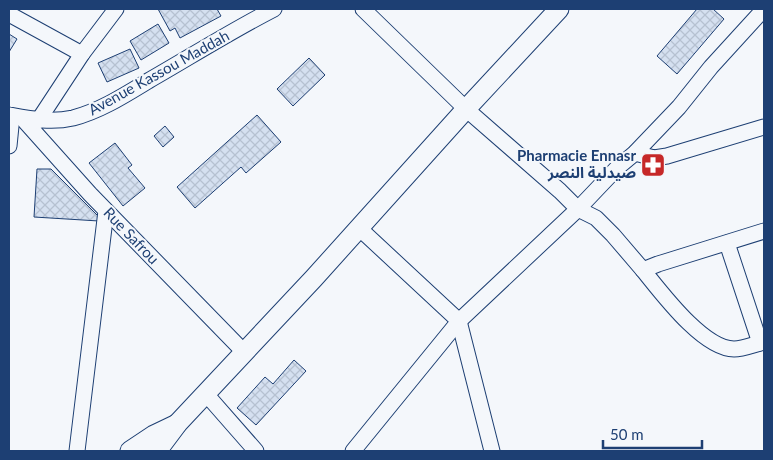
<svg xmlns="http://www.w3.org/2000/svg" width="773" height="460" viewBox="0 0 773 460" font-family="Lato,'Noto Sans Arabic',sans-serif">
	<style>
		.building { fill: url(#building-cross-hatch); stroke: #1d3f73 }
		.lines { fill: none; stroke-linecap: round; stroke-linejoin: round }
		.minor-casing { stroke: #1d3f73; stroke-width: 17 }
		.major-casing { stroke: #1d3f73; stroke-width: 21 }
		.minor { stroke: #f4f7fb; stroke-width: 15 }
		.major { stroke: #f4f7fb; stroke-width: 19 }
		.labels { text-anchor: middle; stroke-width: 4; stroke-linejoin: round; paint-order: stroke }
		.street-label { font-size: 15px; fill: #1d3f73; stroke: #f4f7fb }
		.poi-label { font-size: 15px; font-weight: bold; fill: #1d3f73; stroke: #f4f7fb; text-anchor: end }
	</style>
	<defs>
		<pattern id="building-cross-hatch" width="8" height="8" patternUnits="userSpaceOnUse" patternTransform="scale(1.25)"><rect width="8" height="8" fill="#d5e0f0"/><path d="M0 0l8 8M0 8l8-8" fill="none" stroke="#b6c1d1"/></pattern>
	</defs>
	<rect width="100%" height="100%" fill="#f4f7fb"/>
	<!-- building -->
	<g class="building">
		<polygon points="158,9 217,9 221,16 180,38 175,28 170,31"/>
		<polygon points="697,9 713,9 724,19 677,74 657,56"/>
		<polygon points="158,24 169,43 141,60 130,41"/>
		<polygon points="9,34 17,39 9,52"/>
		<polygon points="130,49 139,68 107,82 98,63"/>
		<polygon points="309,58 325,75 293,106 277,89"/>
		<polygon points="257,115 281,142 246,173 241,167 195,208 177,187"/>
		<polygon points="165,126 174,137 163,147 154,136"/>
		<polygon points="115,143 132,165 128,168 145,188 123,206 89,163"/>
		<polygon points="37,169 51,169 99,217 99,221 34,217"/>
		<polygon points="294,360 306,371 256,425 237,408 265,377 273,384"/>
	</g>
	<g class="lines">
		<defs>
			<g id="minor">
				<polyline points="363,9 466,109 560,191 578,209 596,218 613,235 643,270 658,264 764,231"/>
				<polyline points="9,14 82,54"/>
				<path d="M 9,115 C 31,119 51,123 73,118 C 100,111 125,95 148,81 C 190,57 231,31 274,9"/>
				<polyline points="22,118 90,194 244,352"/>
				<polyline points="38,121 82,54 116,9"/>
				<polyline points="9,146 12,116"/>
				<polyline points="635,153 654,158 667,156 764,127"/>
				<polyline points="359,228 459,321 492,451"/>
				<polyline points="727,243 760,343"/>
				<path d="M 643,270 C 661,292 703,349 734,349 C 743,349 755,344 764,342"/>
				<polyline points="206,394 256,451"/>
				<polyline points="77,451 106,211"/>
				<polyline points="353,451 459,321 578,209 617,168 635,153 679,107 711,67 764,9"/>
			</g>
			<g id="major">
				<polyline points="130,451 154,435 177,424"/>
				<polyline points="157,451 178,423 314,278 466,109 559,9"/>
			</g>
		</defs>
		<!-- minor casing -->
		<use href="#minor" class="minor-casing"/>
		<!-- major casing -->
		<use href="#major" class="major-casing"/>
		<!-- minor -->
		<use href="#minor" class="minor"/>
		<!-- major -->
		<use href="#major" class="major"/>
	</g>
	<!-- icons -->
	<defs>
		<symbol id="pharmacy-square" viewBox="-11 -11 22 22"><rect x="-9" y="-9" width="18" height="18" rx="4" fill="#c62828" stroke="#f4f7fb"/><path d="M-2-6h4v4h4v4h-4v4h-4v-4h-4v-4h4Z" fill="#fff"/></symbol>
	</defs>
	<g fill-rule="evenodd">
		<use href="#pharmacy-square" x="639" y="151" width="28" height="28"/>
	</g>
	<g class="labels">
		<!-- street labels -->
		<g class="street-label">
			<text transform="translate(159 73) rotate(-29)" y="5">Avenue Kassou Maddah</text>
			<text transform="translate(131 236) rotate(46)" y="5">Rue Safrou</text>
		</g>
		<!-- poi labels -->
		<g class="poi-label">
			<text x="636" y="161">Pharmacie Ennasr<tspan x="636" dy="17">صيدلية النصر</tspan></text>
		</g>
	</g>
	<!-- border -->
	<rect width="773" height="460" fill="none" stroke="#1d3f73" stroke-width="20"/>
	<!-- scale -->
	<path d="M603 440v8h99v-8" fill="none" stroke="#1d3f73" stroke-width="2.5"/>
	<text x="610" y="440" font-size="15" fill="#1d3f73" stroke="#f4f7fb" stroke-width="4" paint-order="stroke">50 m</text>
</svg>
